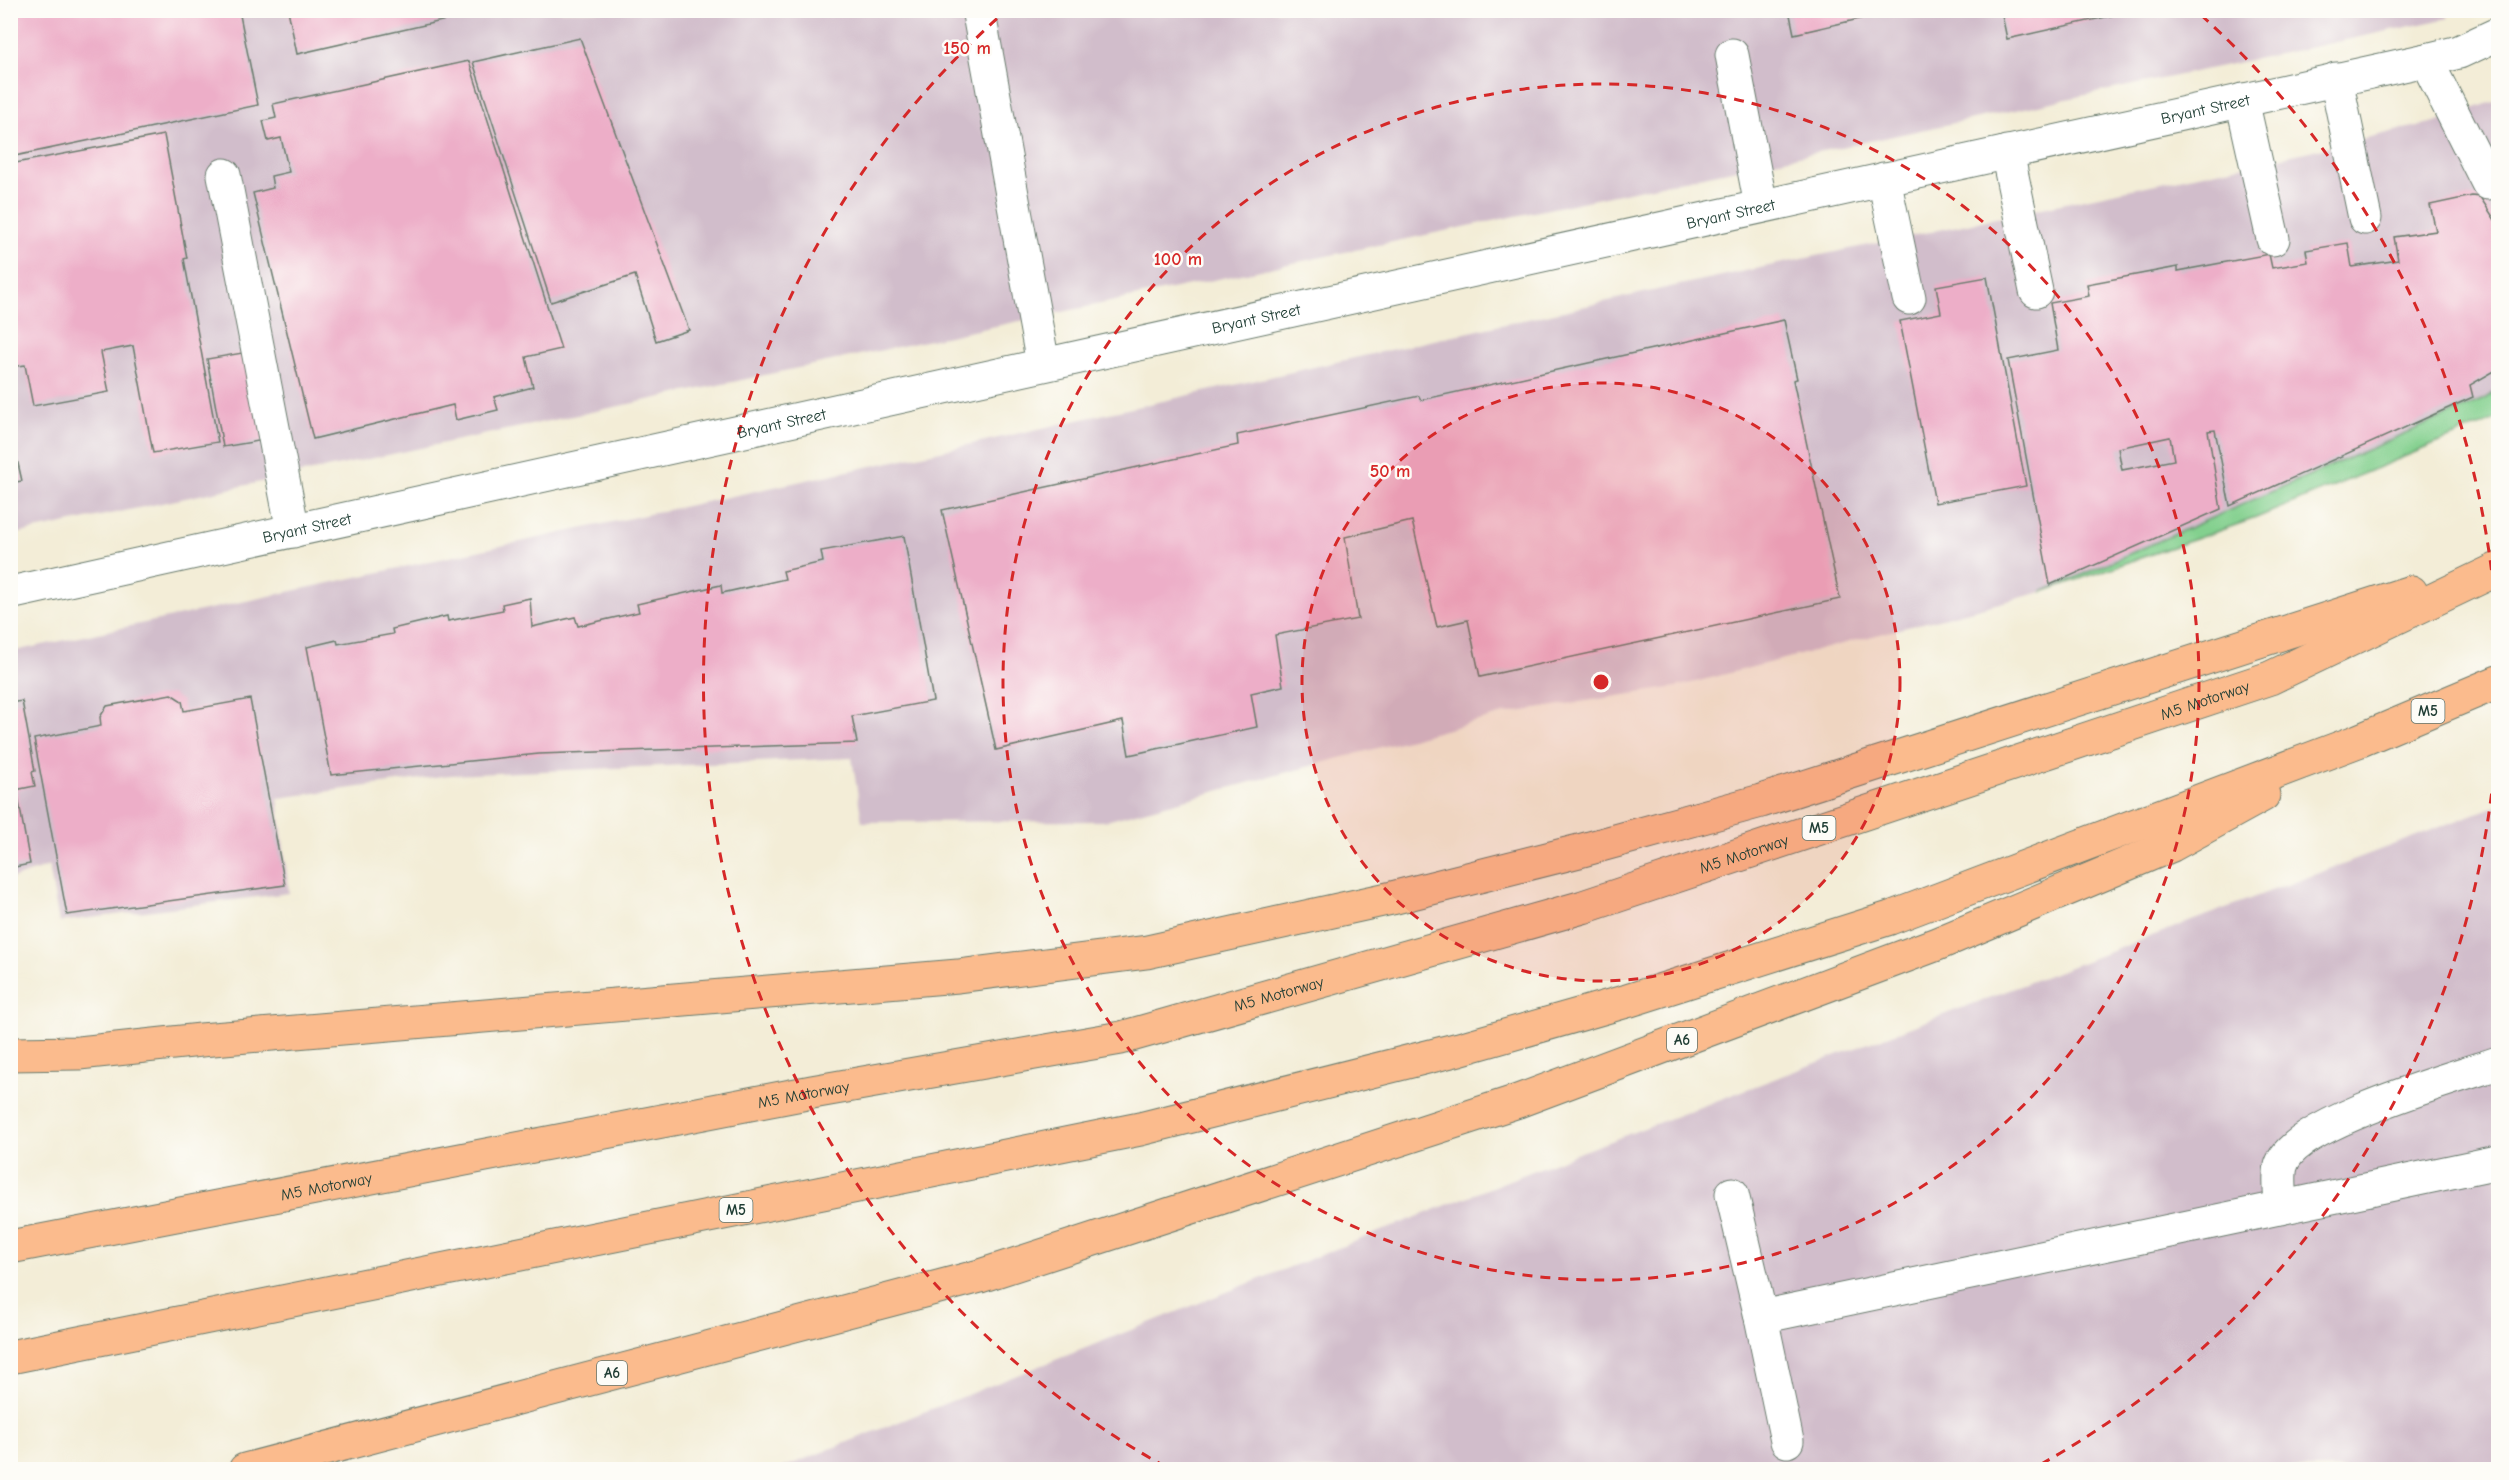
<svg xmlns="http://www.w3.org/2000/svg" width="2509" height="1480" viewBox="0 0 2509 1480" font-family="'Comic Neue',sans-serif">
	<style>
		.industrial { fill: #d1bdcb }
		.green { fill: #83d08e; stroke: #518661; stroke-width: 1.5 }
		.building { fill: #edaec8; fill-rule: evenodd }
		.lines { fill: none; stroke-linecap: round; stroke-linejoin: round }
		.minor-casing { stroke: #697b6d; stroke-width: 35 }
		.highway-casing { stroke: #697b6d; stroke-width: 35 }
		.minor { stroke: #fff; stroke-width: 33 }
		.highway { stroke: #fbbb8d; stroke-width: 33 }
		.ring { fill: none; stroke: #d62828; stroke-width: 3; stroke-dasharray: 10 8 }
		.labels { text-anchor: middle; stroke-width: 5; stroke-linejoin: round; paint-order: stroke }
		.shield { fill: #fdfcf7; stroke: #62766e; stroke-width: 1.5 }
		.shield-label { font-size: 15px; font-weight: bold; fill: #1f3d34 }
		.street-label { font-size: 16px; fill: #1f3d34; stroke: #fdfcf7 }
		.centre { fill: #d62828; stroke: #fdfcf7; stroke-width: 3 }
		.ring-label { font-size: 18px; text-anchor: middle; font-weight: bold; fill: #d62828; stroke: #fdfcf7; stroke-width: 5; stroke-linejoin: round; paint-order: stroke }
	</style>
	<rect width="100%" height="100%" fill="#fdfcf7"/>
	<filter id="ink" filterUnits="userSpaceOnUse"><feTurbulence type="fractalNoise" baseFrequency=".0167" numOctaves="2"/><feDisplacementMap in="SourceGraphic" scale="12" xChannelSelector="R" yChannelSelector="G"/><feConvolveMatrix kernelMatrix="1 2 1 2 8 2 1 2 1" color-interpolation-filters="sRGB"/></filter>
	<filter id="wash" filterUnits="userSpaceOnUse"><feTurbulence type="fractalNoise" baseFrequency=".008" numOctaves="4" result="noise"/><feDisplacementMap in="SourceGraphic" scale="24" xChannelSelector="R" yChannelSelector="G"/><feGaussianBlur stdDeviation="1.35" result="paint"/><feColorMatrix in="noise" values="0 0 0 0 0 0 0 0 0 0 0 0 0 0 0 0 0 1.4 0 .05"/><feComposite in="paint" operator="in"/></filter>
	<g filter="url(#wash)">
		<rect width="100%" height="100%" fill="#f3edd7"/>
		<!-- industrial -->
		<g class="industrial">
			<polygon points="2445,10 2449,18 11,535 10,11"/>
			<polygon points="2498,100 2498,390 2484,399 2222,518 2042,592 1676,687 1504,714 1106,821 862,822 852,758 450,775 278,798 289,893 59,922 49,866 11,879 10,652 927,454 1670,287 2288,156 2435,122"/>
			<polygon points="2498,805 2498,1469 777,1470 1573,1155"/>
		</g>
		<!-- green -->
		<polygon class="green" points="2498,390 2498,418 2256,518 2042,592 2484,399"/>
		<g id="blocks">
			<!-- building -->
			<g class="building">
				<polygon points="10,10 239,10 258,105 10,157"/>
				<polygon points="288,10 486,10 486,11 297,54"/>
				<polygon points="1789,10 1894,10 1894,11 1794,34"/>
				<polygon points="2001,10 2133,10 2133,11 2007,39"/>
				<polygon points="580,38 689,330 656,341 635,275 551,302 473,62"/>
				<polygon points="469,61 561,349 526,357 533,387 494,397 498,410 456,420 453,405 313,439 253,193 273,188 271,176 289,172 281,138 268,141 263,121 276,118 273,104"/>
				<polygon points="164,135 187,258 184,259 218,442 153,453 133,346 101,352 109,392 33,406 25,365 10,367 10,164"/>
				<path d="M 2472,196 L 2480,197 L 2495,220 L 2498,218 L 2498,369 L 2470,385 L 2473,397 L 2230,506 L 2215,430 L 2208,431 L 2221,509 L 2050,585 L 2008,360 L 2058,350 L 2050,303 L 2089,296 L 2087,284 L 2178,267 L 2178,271 L 2269,254 L 2272,268 L 2308,262 L 2306,250 L 2348,243 L 2352,267 L 2398,260 L 2394,237 L 2436,231 L 2430,205 ZM 2170,437 L 2174,460 L 2122,470 L 2118,448 Z"/>
				<polygon points="1987,277 2026,486 1935,503 1900,321 1941,313 1936,286"/>
				<polygon points="1784,320 1797,379 1793,380 1840,599 1480,677 1468,620 1437,627 1412,521 1345,537 1358,619 1275,635 1283,686 1251,693 1257,727 1129,755 1123,721 996,750 942,510 1238,445 1237,435 1419,396 1421,400"/>
				<polygon points="248,352 264,440 223,447 207,359"/>
				<polygon points="10,428 22,481 10,483"/>
				<polygon points="904,536 933,701 852,716 857,743 539,754 331,775 307,647 337,640 338,644 393,634 392,629 447,616 448,621 503,610 502,604 530,598 532,627 575,617 578,626 639,612 637,604 721,585 722,593 785,579 783,571 823,562 821,551"/>
				<polygon points="171,694 182,701 184,711 250,699 285,885 67,915 34,739 101,726 100,717 107,706"/>
				<polygon points="22,701 35,771 32,772 35,786 15,790 12,775 10,776 10,703"/>
				<polygon points="17,791 30,864 10,868 10,792"/>
			</g>
		</g>
	</g>
	<g filter="url(#ink)">
		<use href="#blocks" fill-opacity="0" stroke="#697b6d" stroke-width="1.5"/>
		<g class="lines">
			<defs>
				<g id="minor">
					<polyline points="983,10 979,14 1043,364"/>
					<polyline points="1732,55 1761,206"/>
					<polyline points="2426,60 2488,183"/>
					<polyline points="2336,79 2365,218"/>
					<polyline points="2242,100 2273,239"/>
					<polyline points="2007,152 2036,291"/>
					<polyline points="224,175 293,531"/>
					<polyline points="1884,179 1909,298"/>
					<path id="s1" d="M 10,593 L 2426,60 L 2459,52 L 2498,34"/>
					<polyline points="1732,1194 1761,1317"/>
					<path d="M 2281,1208 C 2281,1196 2278,1178 2281,1166 C 2293,1123 2456,1077 2498,1063"/>
					<polyline points="1787,1441 1761,1317 2498,1162"/>
				</g>
				<g id="highway">
					<polyline points="10,1054 79,1053 201,1040 958,976 1147,952 1392,898 1579,851 1761,801 2411,592"/>
					<path id="s2" d="M 10,1247 L 812,1092 L 1121,1038 L 1583,907 L 2270,678 L 2498,569"/>
					<polyline points="10,1357 1140,1129 1459,1049 1627,1001 1890,918 2358,741 2498,682"/>
					<polyline points="245,1470 980,1276 1518,1101 1937,944 2172,845 2263,795"/>
				</g>
			</defs>
			<!-- minor casing -->
			<use href="#minor" class="minor-casing"/>
			<!-- highway casing -->
			<use href="#highway" class="highway-casing"/>
			<!-- minor -->
			<use href="#minor" class="minor"/>
			<!-- highway -->
			<use href="#highway" class="highway"/>
		</g>
	</g>
	<!-- distance rings -->
	<circle cx="1601" cy="682" r="299" fill="#d62828" fill-opacity=".12"/>
	<g class="ring">
		<circle cx="1601" cy="682" r="299"/>
		<circle cx="1601" cy="682" r="598"/>
		<path d="M1166 1467A897 897 0 0 1 1001 15M2201 15A897 897 0 0 1 2036 1467"/>
	</g>
	<g class="labels">
		<!-- shield labels -->
		<g class="shield">
			<rect x="2411.5" y="699" width="33" height="24" rx="4.5"/>
			<rect x="1802.5" y="816" width="33" height="24" rx="4.5"/>
			<rect x="1667" y="1028" width="30" height="24" rx="4.5"/>
			<rect x="719.5" y="1198" width="33" height="24" rx="4.5"/>
			<rect x="597" y="1361" width="30" height="24" rx="4.5"/>
		</g>
		<g class="shield-label">
			<text x="2428" y="716">M5</text>
			<text x="1819" y="833">M5</text>
			<text x="1682" y="1045">A6</text>
			<text x="736" y="1215">M5</text>
			<text x="612" y="1378">A6</text>
		</g>
		<!-- street labels -->
		<g class="street-label">
			<text dy="6" stroke="none"><textPath href="#s1" startOffset="2248">Bryant Street</textPath></text>
			<text dy="6" stroke="none"><textPath href="#s1" startOffset="1762">Bryant Street</textPath></text>
			<text dy="6" stroke="none"><textPath href="#s1" startOffset="1276">Bryant Street</textPath></text>
			<text dy="6" stroke="none"><textPath href="#s1" startOffset="790">Bryant Street</textPath></text>
			<text dy="6" stroke="none"><textPath href="#s1" startOffset="304">Bryant Street</textPath></text>
			<text dy="6" stroke="none"><textPath href="#s2" startOffset="2266">M5 Motorway</textPath></text>
			<text dy="6" stroke="none"><textPath href="#s2" startOffset="1780">M5 Motorway</textPath></text>
			<text dy="6" stroke="none"><textPath href="#s2" startOffset="1294">M5 Motorway</textPath></text>
			<text dy="6" stroke="none"><textPath href="#s2" startOffset="808">M5 Motorway</textPath></text>
			<text dy="6" stroke="none"><textPath href="#s2" startOffset="322">M5 Motorway</textPath></text>
		</g>
	</g>
	<circle cx="1601" cy="682" r="9" class="centre"/>
	<g class="ring-label">
		<text x="967" y="54">150 m</text>
		<text x="1178" y="265">100 m</text>
		<text x="1390" y="477">50 m</text>
	</g>
	<!-- margin -->
	<rect width="2509" height="1480" fill="none" stroke="#fdfcf7" stroke-width="36"/>
</svg>
